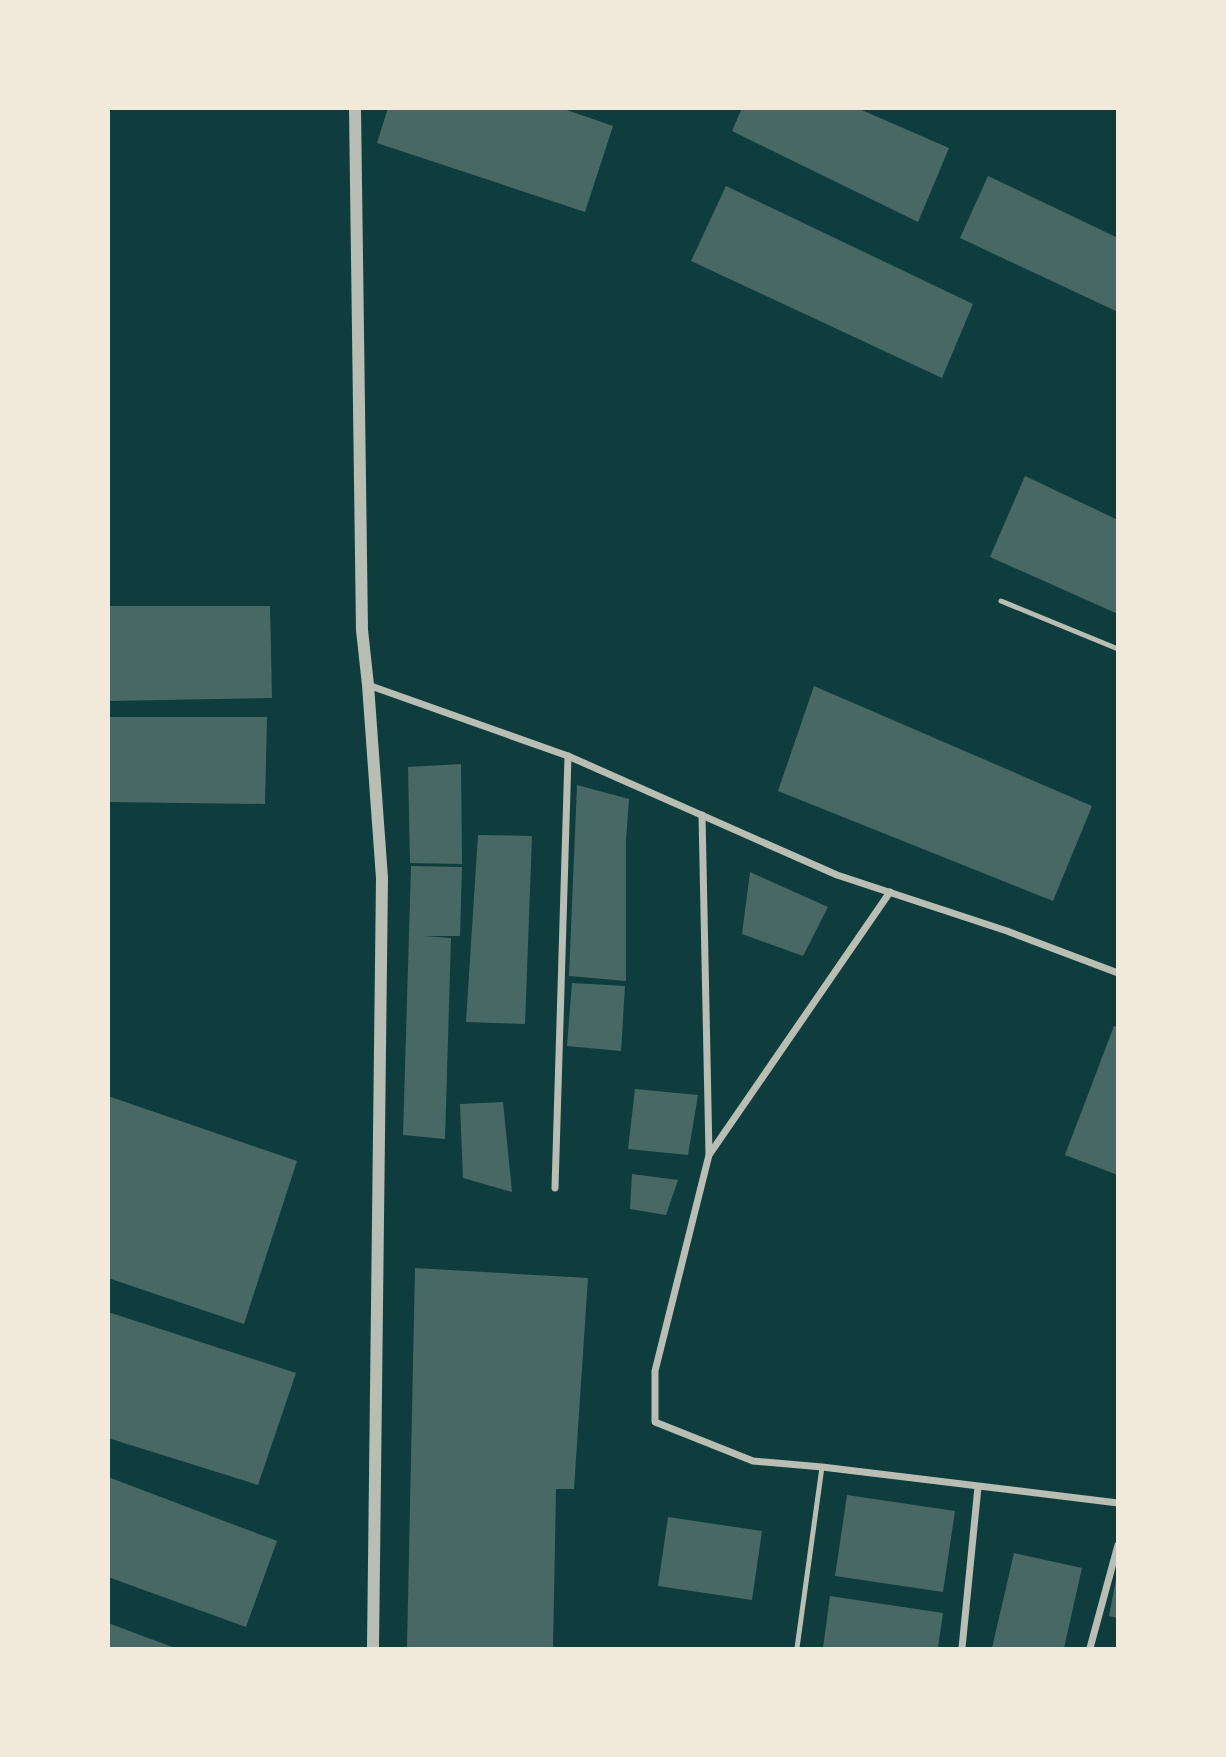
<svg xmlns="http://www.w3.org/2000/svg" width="1226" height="1757" viewBox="0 0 1226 1757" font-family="'DM Sans',sans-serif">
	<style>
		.building { fill: #486865 }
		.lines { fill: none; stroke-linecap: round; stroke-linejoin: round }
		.service { stroke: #b8beb3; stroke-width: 5 }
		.minor { stroke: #b8beb3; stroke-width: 7 }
		.tertiary { stroke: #b8beb3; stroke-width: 12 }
	</style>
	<rect width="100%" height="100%" fill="#0f3d3e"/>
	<!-- building -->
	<g class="building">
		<polygon points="388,108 561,108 613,126 585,212 377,143"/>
		<polygon points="742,108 857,108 949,148 918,222 732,131"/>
		<polygon points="988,176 1118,238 1118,312 960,238"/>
		<polygon points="726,186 973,304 942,378 691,261"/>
		<polygon points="1025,476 1118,520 1118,614 990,557"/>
		<polygon points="108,606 270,606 272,698 108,701"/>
		<polygon points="814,686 1092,806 1053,901 778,791"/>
		<polygon points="108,717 267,717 265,804 108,802"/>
		<polygon points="461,764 462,864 410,863 408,767"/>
		<polygon points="577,785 629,799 626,840 626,981 569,976"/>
		<polygon points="478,835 532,836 525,1024 466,1022"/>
		<polygon points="411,866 462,867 460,936 423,936 451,938 445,1139 403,1135"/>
		<polygon points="750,872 828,907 803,956 742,934"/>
		<polygon points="572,983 625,986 621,1051 567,1046"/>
		<polygon points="1114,1026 1118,1027 1118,1175 1065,1155"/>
		<polygon points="635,1089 698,1095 688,1155 628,1149"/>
		<polygon points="108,1096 297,1161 244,1324 108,1278"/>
		<polygon points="503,1102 512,1192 463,1178 460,1104"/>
		<polygon points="632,1174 678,1180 666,1215 630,1209"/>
		<polygon points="415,1268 588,1278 574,1489 556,1489 553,1648 407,1648"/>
		<polygon points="108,1312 296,1373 258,1485 108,1438"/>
		<polygon points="108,1477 277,1541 246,1627 108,1577"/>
		<polygon points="847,1495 955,1511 943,1592 835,1576"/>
		<polygon points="668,1517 762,1531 752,1600 658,1586"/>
		<polygon points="1014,1553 1082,1568 1064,1648 992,1648"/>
		<polygon points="1116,1579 1118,1579 1118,1618 1109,1616"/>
		<polygon points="830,1596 943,1613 938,1648 823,1648"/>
		<polygon points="108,1623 175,1648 108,1648"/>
	</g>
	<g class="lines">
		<!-- service -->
		<g class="service">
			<polyline points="1001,601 1118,649"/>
			<polyline points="797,1648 822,1467"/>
		</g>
		<!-- minor -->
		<g class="minor">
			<polyline points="368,685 568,756 837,875 1007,931 1118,973"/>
			<polyline points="702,815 709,1154"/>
			<polyline points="890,892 709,1155 655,1371 655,1422 753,1461 822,1467 1118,1503"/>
			<polyline points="555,1188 568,756"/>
			<polyline points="962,1648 978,1487"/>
			<polyline points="1090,1648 1118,1545"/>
		</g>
		<!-- tertiary -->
		<polyline class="tertiary" points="355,108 362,630 368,685 382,878 373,1648"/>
	</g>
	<!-- border -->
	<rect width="1226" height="1757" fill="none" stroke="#f1e9da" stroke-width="220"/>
</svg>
